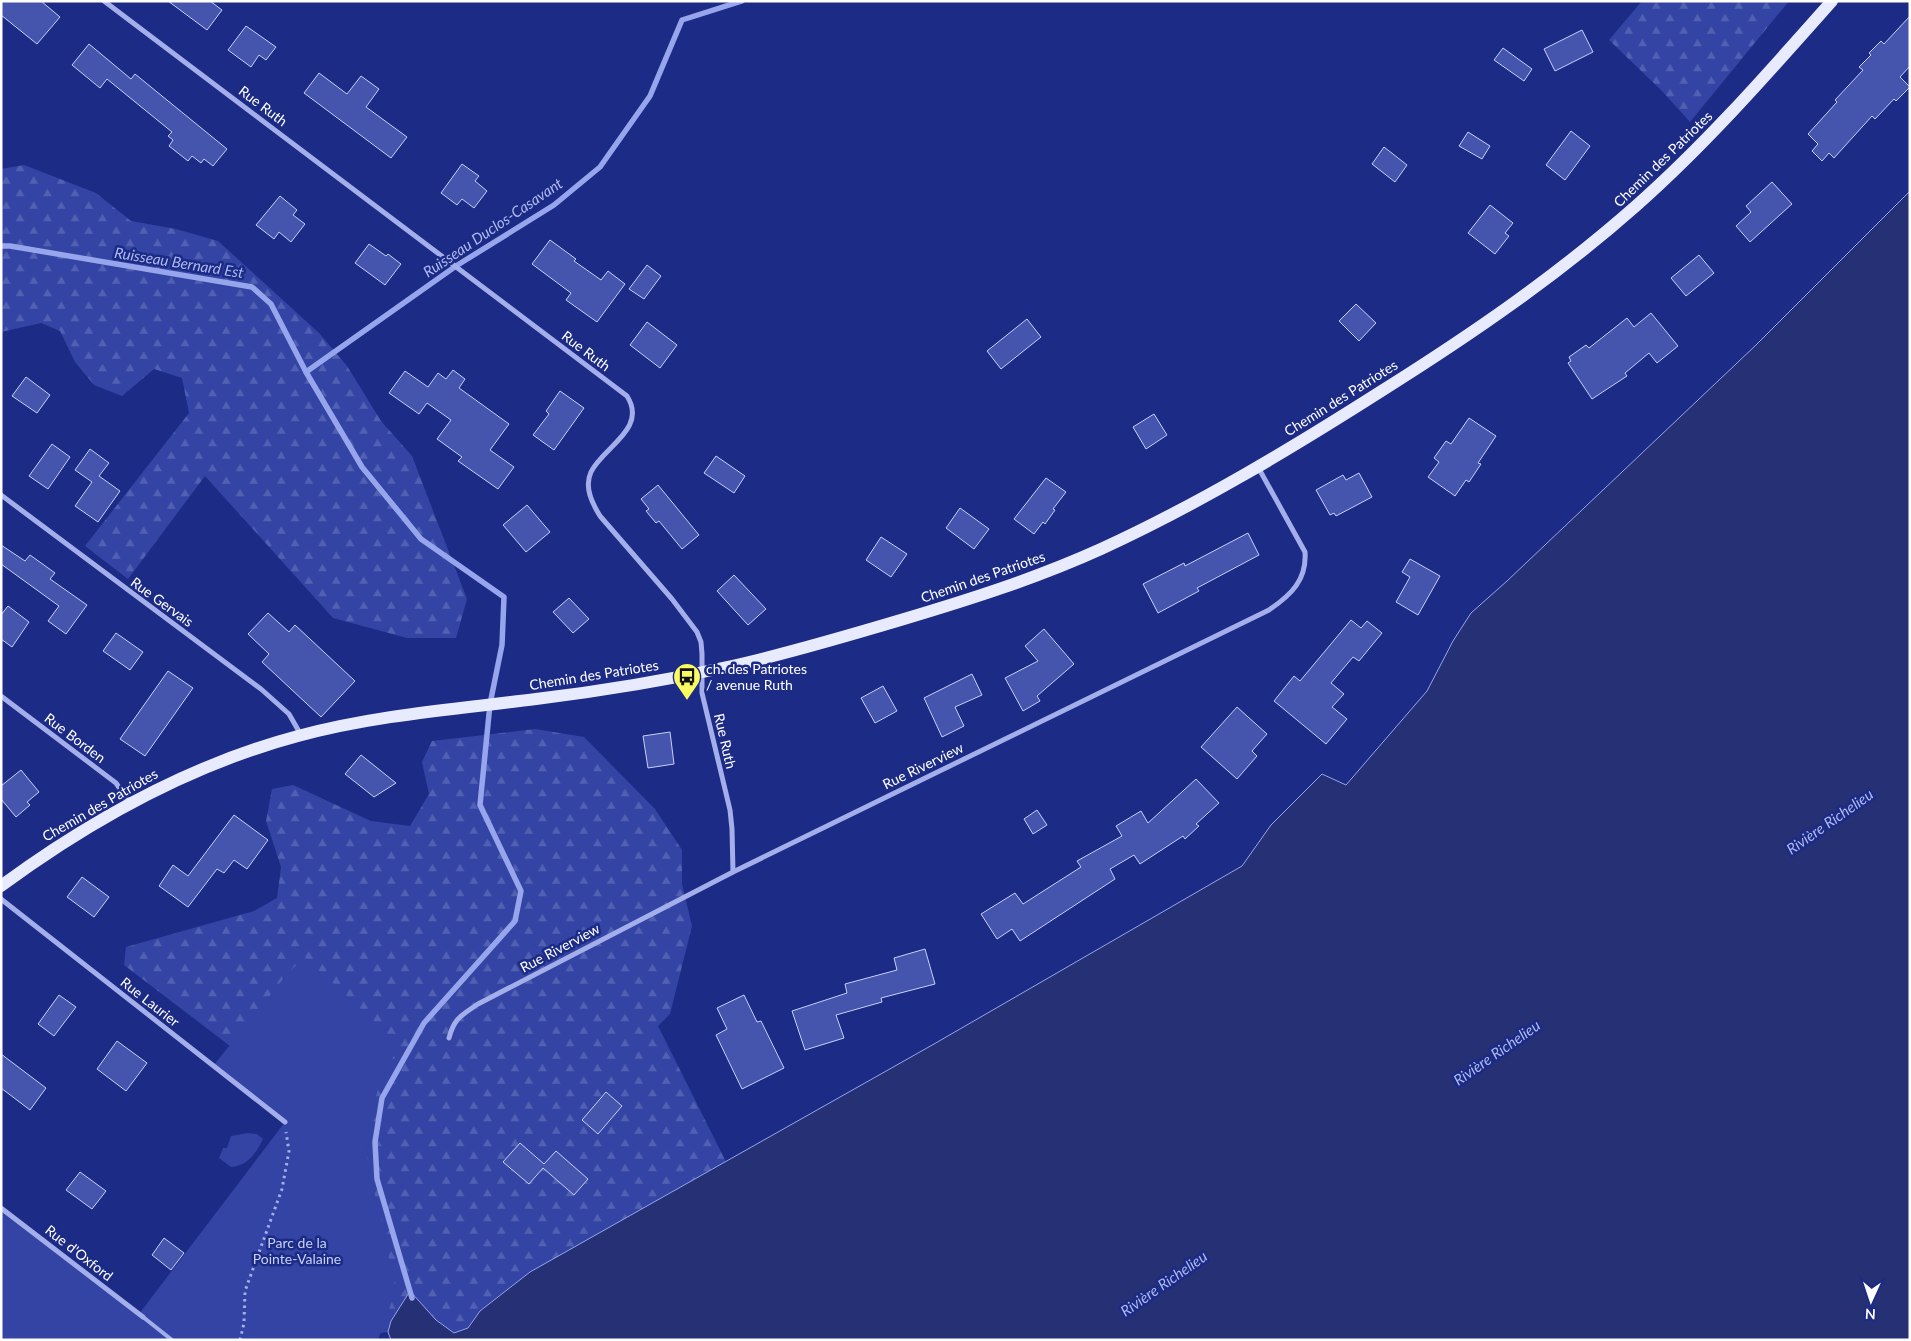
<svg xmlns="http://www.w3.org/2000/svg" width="1911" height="1341" viewBox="0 0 1911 1341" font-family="Lato,sans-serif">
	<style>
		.forest { fill: url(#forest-firs) }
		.park { fill: #3344a4 }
		.water { fill: #263074; stroke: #97a5ec }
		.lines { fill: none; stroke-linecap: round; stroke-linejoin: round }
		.stream { stroke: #97a5ec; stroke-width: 5.5 }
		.building { fill: #4554ad; stroke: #c8d0f8 }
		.path { stroke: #a3aeeb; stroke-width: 3; stroke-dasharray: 2.5 4; stroke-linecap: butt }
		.lane { stroke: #a3aeeb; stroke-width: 4 }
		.street { stroke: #a3aeeb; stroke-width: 5 }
		.primary { stroke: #e8eafe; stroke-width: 12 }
		.labels { text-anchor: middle; stroke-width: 5; stroke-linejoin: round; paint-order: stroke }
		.street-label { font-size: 14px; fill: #fff; stroke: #1c2b85 }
		.poi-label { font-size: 14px; fill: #fff; stroke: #1c2b85; text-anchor: start }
		.park-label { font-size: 14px; fill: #c8d0f8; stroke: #1c2b85 }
		.water-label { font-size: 15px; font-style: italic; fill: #afbaf2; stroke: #1c2b85 }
	</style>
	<defs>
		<pattern id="forest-firs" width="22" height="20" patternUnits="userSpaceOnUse" patternTransform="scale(1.25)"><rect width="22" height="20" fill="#3344a4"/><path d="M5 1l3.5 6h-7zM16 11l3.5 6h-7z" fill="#5260b2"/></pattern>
	</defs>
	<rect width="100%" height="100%" fill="#1c2b85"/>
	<!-- forest -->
	<g class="forest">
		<polygon points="1642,1 1789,1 1690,122 1662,91 1609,40"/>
		<polygon points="24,165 96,193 131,221 176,229 218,241 319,333 347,366 381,421 412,456 467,599 456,638 407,638 333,618 205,476 128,579 85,546 189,413 182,378 154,369 122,396 94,385 75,362 60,331 41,323 1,332 1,169"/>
		<polygon points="535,729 584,737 655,809 682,850 682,884 692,926 670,1014 658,1026 726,1162 530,1272 480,1311 468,1328 454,1333 436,1320 410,1292 391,1321 388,1332 357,1336 316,1126 243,1056 124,965 126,947 254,911 277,898 281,867 266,821 272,789 293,785 371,821 410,826 429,794 422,762 432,741"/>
	</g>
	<!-- park -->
	<g class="park">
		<polygon points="304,957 400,1045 382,1077 369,1118 367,1167 378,1206 396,1290 378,1340 1,1340 1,1206 139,1314 285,1122 213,1066 284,978"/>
		<path d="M 248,1133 L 257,1134 L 263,1139 C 256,1153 248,1166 231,1167 L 219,1158 L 223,1148 L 227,1148 L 231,1136 Z"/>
	</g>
	<!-- water -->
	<polygon class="water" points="1910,191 1910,1340 391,1340 388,1332 391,1321 410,1291 436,1320 454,1333 468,1328 480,1311 530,1272 934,1044 1242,866 1271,825 1322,774 1346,785 1427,691 1453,641 1471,613 1507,581 1756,345"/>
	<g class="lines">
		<!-- stream -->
		<g class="stream">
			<polyline points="1,246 10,246 252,287 271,304 306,372 362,467 421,539 504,597 502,645 490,704 480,805 521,891 515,921 424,1023 382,1098 375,1142 377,1179 412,1298"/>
			<polyline points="306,372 456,266 554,205 600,167 650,96 682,20 742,1"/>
		</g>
	</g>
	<!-- building -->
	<g class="building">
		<polygon points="1,1 41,1 60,17 37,44 1,15"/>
		<polygon points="168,1 210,1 222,10 207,30"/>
		<polygon points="1910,16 1910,66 1900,77 1910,87 1896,101 1894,99 1875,119 1872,116 1834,158 1829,153 1822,161 1812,151 1818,144 1808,134 1837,102 1835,100 1863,70 1859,67 1871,55 1869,53 1881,41 1884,44"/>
		<polygon points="246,26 276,47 266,60 259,55 251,67 228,50"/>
		<polygon points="1582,30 1593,52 1555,71 1544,49"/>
		<polygon points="89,44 131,79 135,74 227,149 213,166 204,159 201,163 192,156 188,161 169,146 173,140 168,136 172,132 107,79 100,88 72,65"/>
		<polygon points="1503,48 1532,69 1524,81 1494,60"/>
		<polygon points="319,73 347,94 361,76 379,89 366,107 407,137 391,158 304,93"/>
		<polygon points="1571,131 1590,146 1565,180 1546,165"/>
		<polygon points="1468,132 1490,146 1482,159 1459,146"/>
		<polygon points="1384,147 1407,165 1395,182 1372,164"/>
		<polygon points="462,164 479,176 475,181 487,191 474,208 462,199 457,205 441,193"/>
		<polygon points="1772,182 1792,204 1750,242 1736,226 1751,212 1746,206"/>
		<polygon points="280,196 297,210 293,215 305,224 291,242 279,232 274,239 256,225"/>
		<polygon points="1490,205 1513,223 1505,233 1509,236 1495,254 1468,233"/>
		<polygon points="550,240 576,259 574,261 601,280 608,271 625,284 597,322 566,300 571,293 532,264"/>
		<polygon points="369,244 386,256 388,254 401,264 385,285 355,263"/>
		<polygon points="1699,255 1714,273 1686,296 1671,278"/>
		<polygon points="647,265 661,276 644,299 629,289"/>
		<polygon points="1356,304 1376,323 1359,341 1339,321"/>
		<polygon points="1651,313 1678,346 1657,363 1649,353 1625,373 1627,376 1592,399 1568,363 1571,361 1569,357 1586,345 1589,348 1627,318 1634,327"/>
		<polygon points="1027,319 1041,337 1001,369 987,351"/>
		<polygon points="647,322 677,345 660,368 630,345"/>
		<polygon points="453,370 465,379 459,388 509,424 490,450 514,467 498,489 458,461 462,457 437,439 451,420 427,403 419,414 389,393 405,371 428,387 438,373 446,379"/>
		<polygon points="26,377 50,395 37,413 12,396"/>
		<polygon points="560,391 584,408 554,450 533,435 549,414 546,411"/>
		<polygon points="1154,414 1167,435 1146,449 1133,427"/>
		<polygon points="1469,418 1496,436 1478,463 1481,464 1469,482 1466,480 1455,496 1428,477 1439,462 1434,458 1446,441 1451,444"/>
		<polygon points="52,444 70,457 48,489 29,476"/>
		<polygon points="90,449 109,463 99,476 120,491 98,522 75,506 92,482 75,470"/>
		<polygon points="716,456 745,476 734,493 704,473"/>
		<polygon points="1359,473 1372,497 1336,516 1334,513 1330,515 1316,490 1343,475 1346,480"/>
		<polygon points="1046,478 1066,492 1053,509 1055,510 1045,524 1043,522 1034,534 1014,519"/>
		<polygon points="658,485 699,535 682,549 659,521 656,523 646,511 649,509 641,499"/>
		<polygon points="527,505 550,532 526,552 503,525"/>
		<polygon points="960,508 989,529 974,549 946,528"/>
		<polygon points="1248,533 1259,555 1197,588 1199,591 1158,613 1143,584 1184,563 1185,566"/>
		<polygon points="881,537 907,554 891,577 866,560"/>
		<polygon points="1,545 25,561 30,555 55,573 50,579 87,605 66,634 48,621 59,606 1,564"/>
		<polygon points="1410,559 1440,576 1418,615 1396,602 1410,577 1402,572"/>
		<polygon points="734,575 766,609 748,625 717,591"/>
		<polygon points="569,598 589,619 573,633 553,612"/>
		<polygon points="8,606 29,622 12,647 1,639 1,615"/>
		<polygon points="268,613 289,632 295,625 355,681 321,717 262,662 269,654 248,634"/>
		<polygon points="1351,620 1361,628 1367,621 1382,633 1359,661 1353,657 1331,683 1344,694 1332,707 1347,719 1326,744 1274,701 1294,676 1300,681"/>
		<polygon points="1044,629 1074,664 1037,696 1040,701 1023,711 1005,678 1038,661 1025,646"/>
		<polygon points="116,633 143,652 130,670 103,651"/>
		<polygon points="168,671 193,688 145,756 120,739"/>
		<polygon points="972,674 982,695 955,707 964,726 942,737 924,698"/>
		<polygon points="883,686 897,711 875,723 861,698"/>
		<polygon points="1237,707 1267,734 1252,751 1257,756 1237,779 1201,747"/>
		<polygon points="670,732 674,764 648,768 643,736"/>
		<polygon points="361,755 396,783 374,797 345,774"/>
		<polygon points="21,770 39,792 27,802 30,805 16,817 1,799 1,786"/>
		<polygon points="1196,779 1219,803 1196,824 1199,826 1185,839 1183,836 1140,864 1134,855 1110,869 1115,879 1020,941 1012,929 997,939 981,914 1015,893 1023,904 1081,867 1077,861 1122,836 1116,826 1141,811 1148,823"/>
		<polygon points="1037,810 1047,825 1033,834 1024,819"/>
		<polygon points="234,815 268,840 247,869 234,860 224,873 217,869 188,907 159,886 173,865 188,876"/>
		<polygon points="82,877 109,897 94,917 67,897"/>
		<polygon points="925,949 935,984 881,998 882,1002 836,1015 844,1038 805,1050 792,1011 847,993 845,984 897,970 894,958"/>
		<polygon points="59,995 76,1007 54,1036 38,1024"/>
		<polygon points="744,995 757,1022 761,1021 784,1068 742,1089 716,1035 727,1029 717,1008"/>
		<polygon points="117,1041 147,1063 126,1091 97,1069"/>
		<polygon points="1,1054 46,1088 30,1110 1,1088"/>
		<polygon points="606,1092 622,1106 598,1134 582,1120"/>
		<polygon points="520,1143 544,1164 556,1151 588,1179 574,1195 543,1168 529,1184 503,1162"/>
		<polygon points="80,1172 106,1191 92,1209 66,1190"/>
		<polygon points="164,1238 184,1253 171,1270 152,1255"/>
	</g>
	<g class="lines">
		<!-- path -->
		<polyline class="path" points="240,1340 244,1323 245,1291 282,1189 289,1151 286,1132"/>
		<!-- lane -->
		<polyline class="lane" points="143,1317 172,1340"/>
		<!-- street -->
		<g class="street">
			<path d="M 104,1 L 627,396 C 648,429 603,447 591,472 C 584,487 592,503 600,516 L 672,599 L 697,632 L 701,642 L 702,654 L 702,693 L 730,810 L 732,829 L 733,872"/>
			<polyline points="1,495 261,689 289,714 301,735"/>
			<polyline points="1,696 116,783 129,802"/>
			<polyline points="1,899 285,1122"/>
			<path d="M 449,1038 C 454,1018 462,1015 478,1004 L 733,872 L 1269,610 C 1291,595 1307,580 1305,552 L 1258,467"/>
			<polyline points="1,1208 143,1317"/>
		</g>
		<!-- primary -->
		<path class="primary" d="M 1,886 C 92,819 189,765 298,736 C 375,715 457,709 536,699 C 602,691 668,680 732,666 C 790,653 847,636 904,619 C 971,599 1037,578 1101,549 C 1199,504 1292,448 1383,390 C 1472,334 1558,275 1637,205 C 1707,143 1769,72 1832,1"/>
	</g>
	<!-- icons -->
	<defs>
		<symbol id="bus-pin" viewBox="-11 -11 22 30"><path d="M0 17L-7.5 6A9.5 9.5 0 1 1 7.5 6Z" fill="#f9fb61" stroke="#1c2b85"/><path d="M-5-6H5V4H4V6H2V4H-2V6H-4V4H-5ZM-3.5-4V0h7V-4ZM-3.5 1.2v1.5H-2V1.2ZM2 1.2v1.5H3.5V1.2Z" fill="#111"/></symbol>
	</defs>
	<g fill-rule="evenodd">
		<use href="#bus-pin" x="671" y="661" width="32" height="43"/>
	</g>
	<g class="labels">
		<!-- street labels -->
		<g class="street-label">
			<text transform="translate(263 106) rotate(37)" y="5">Rue Ruth</text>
			<text transform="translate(1663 159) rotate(-44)" y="5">Chemin des Patriotes</text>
			<text transform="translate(586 351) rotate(37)" y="5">Rue Ruth</text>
			<text transform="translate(1341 398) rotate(-32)" y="5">Chemin des Patriotes</text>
			<text transform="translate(983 577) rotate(-19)" y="5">Chemin des Patriotes</text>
			<text transform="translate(162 602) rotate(36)" y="5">Rue Gervais</text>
			<text transform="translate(594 675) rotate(-9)" y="5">Chemin des Patriotes</text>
			<text transform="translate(75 738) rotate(37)" y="5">Rue Borden</text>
			<text transform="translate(725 741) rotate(77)" y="5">Rue Ruth</text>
			<text transform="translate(923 766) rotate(-26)" y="5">Rue Riverview</text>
			<text transform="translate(100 805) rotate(-30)" y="5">Chemin des Patriotes</text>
			<text transform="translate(560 948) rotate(-28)" y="5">Rue Riverview</text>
			<text transform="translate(150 1002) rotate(38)" y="5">Rue Laurier</text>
			<text transform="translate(79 1253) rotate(38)" y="5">Rue d'Oxford</text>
		</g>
		<!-- poi labels -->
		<g class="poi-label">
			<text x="706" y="674">ch. des Patriotes<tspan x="706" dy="16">/ avenue Ruth</tspan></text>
		</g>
		<!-- park labels -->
		<g class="park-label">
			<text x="297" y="1248">Parc de la<tspan x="297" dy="16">Pointe-Valaine</tspan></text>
		</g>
		<!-- water labels -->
		<g class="water-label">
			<text transform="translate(493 228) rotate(-34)" y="5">Ruisseau Duclos-Casavant</text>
			<text transform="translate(179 263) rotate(9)" y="5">Ruisseau Bernard Est</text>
			<text transform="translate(1830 822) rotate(-35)" y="5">Rivière Richelieu</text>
			<text transform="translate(1497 1053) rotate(-35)" y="5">Rivière Richelieu</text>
			<text transform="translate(1164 1284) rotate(-35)" y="5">Rivière Richelieu</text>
		</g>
	</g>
	<!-- border -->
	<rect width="1911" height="1341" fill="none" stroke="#ffffff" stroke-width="5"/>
	<!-- north arrow -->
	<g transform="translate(1871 1301) rotate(183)" stroke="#1c2b85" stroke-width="4" paint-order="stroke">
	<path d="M0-4L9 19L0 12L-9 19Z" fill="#ffffff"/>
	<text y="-8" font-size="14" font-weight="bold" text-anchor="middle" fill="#ffffff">N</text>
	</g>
</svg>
